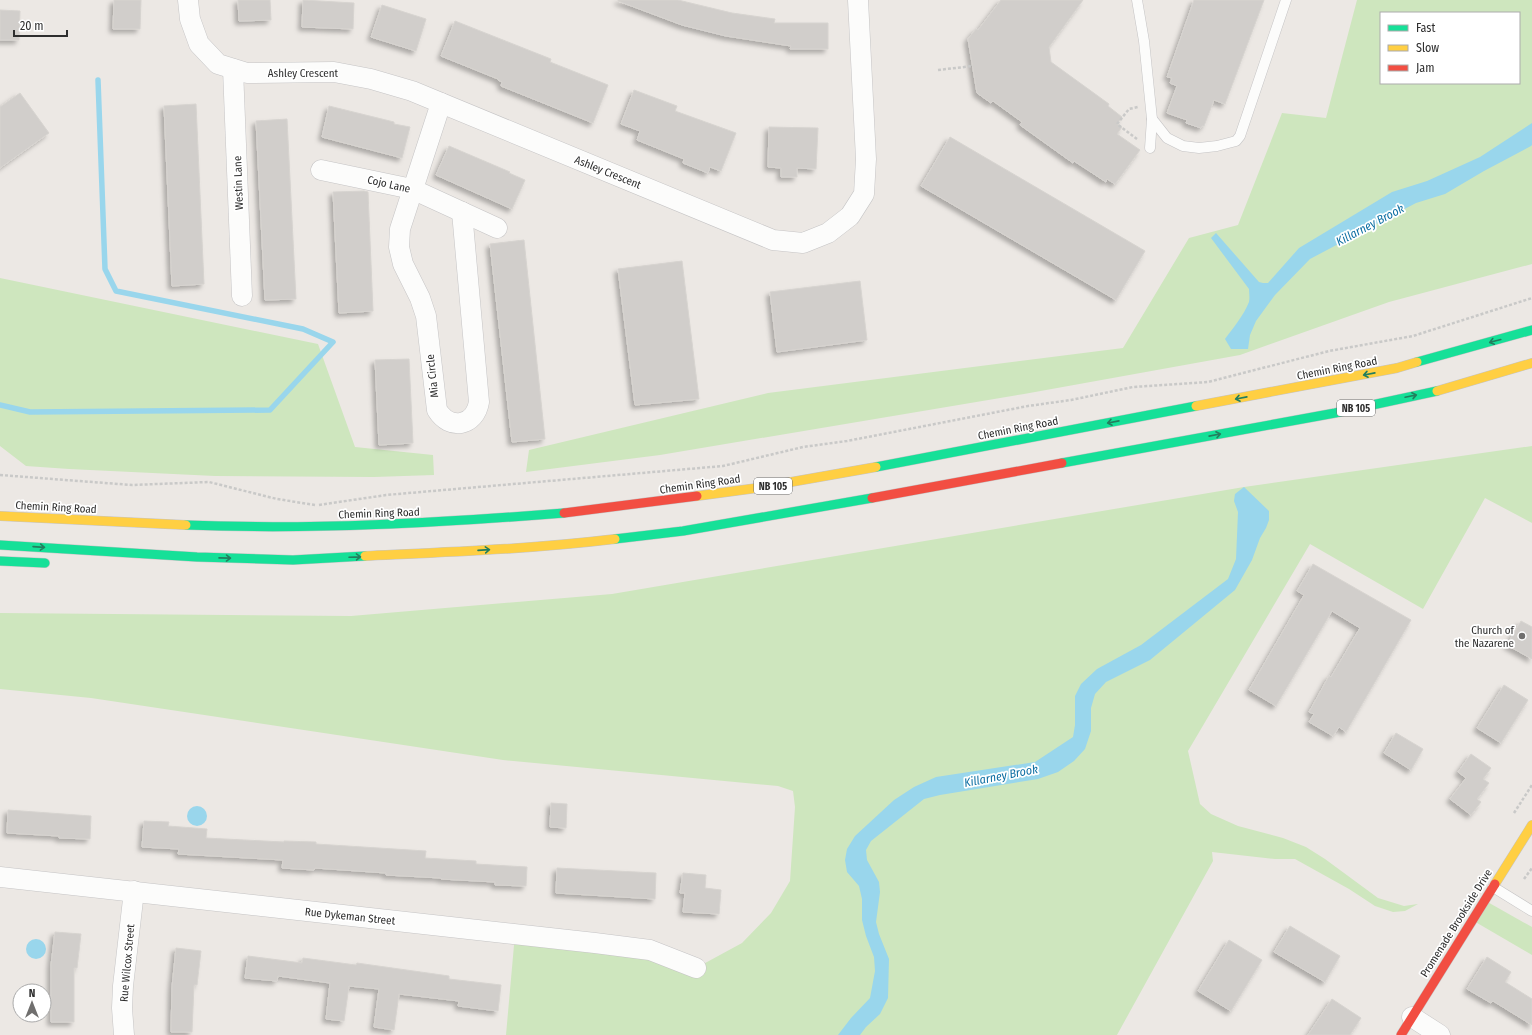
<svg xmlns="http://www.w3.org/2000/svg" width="1532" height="1035" viewBox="0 0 1532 1035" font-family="'Fira Sans Condensed',sans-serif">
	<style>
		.green { fill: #cee6be; fill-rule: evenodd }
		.water { fill: #99d6ec }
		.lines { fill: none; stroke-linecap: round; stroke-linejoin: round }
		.stream { stroke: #99d6ec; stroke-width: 5.5 }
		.building { fill: #d1cecb; stroke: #d7d4d0; filter: url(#shadow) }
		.lane-casing { stroke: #c5c4c5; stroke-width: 11 }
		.street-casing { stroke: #c5c4c5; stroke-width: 21 }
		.fast-casing { stroke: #c5c4c5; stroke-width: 10 }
		.slow-casing { stroke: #c5c4c5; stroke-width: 10 }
		.jam-casing { stroke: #c5c4c5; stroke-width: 10 }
		.path { stroke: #c9c9c8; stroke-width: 2.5; stroke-dasharray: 3 2; stroke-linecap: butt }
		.lane { stroke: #fcfcfb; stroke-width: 10 }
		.street { stroke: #fcfcfb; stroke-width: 20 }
		.fast { stroke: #16e098; stroke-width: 9 }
		.slow { stroke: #ffcf43; stroke-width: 9 }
		.jam { stroke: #f24e42; stroke-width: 9 }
		.oneway { stroke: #237e5e }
		.poi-dot { fill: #706f6e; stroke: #fff; stroke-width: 1.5 }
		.labels { text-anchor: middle; stroke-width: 3.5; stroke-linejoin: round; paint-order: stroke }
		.shield { fill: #fff; stroke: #6d6d6d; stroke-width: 1 }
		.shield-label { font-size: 10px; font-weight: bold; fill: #2e2e2e }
		.street-label { font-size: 11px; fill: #2e2e2e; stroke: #fff }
		.poi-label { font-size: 11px; fill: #2e2e2e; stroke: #fff; text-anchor: end }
		.water-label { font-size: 12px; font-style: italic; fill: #0d6fa3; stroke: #fff }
	</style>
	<defs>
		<filter id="shadow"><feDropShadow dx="-3.5" dy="3.5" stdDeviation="2" flood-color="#0004"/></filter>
	</defs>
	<rect width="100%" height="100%" fill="#ece8e4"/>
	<!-- green -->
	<g class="green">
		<path d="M 1357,0 L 1532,0 L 1532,264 L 1389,302 L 1240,355 L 1024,394 L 660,455 L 526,472 L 529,450 L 768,393 L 1123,348 L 1189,238 L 1238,225 L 1282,113 L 1326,118 ZM 1381,13 L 1519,13 L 1519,83 L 1381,83 Z"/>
		<polygon points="0,278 318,344 355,447 433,455 434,475 374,477 215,476 69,469 26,466 0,446"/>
		<polygon points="1532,446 1532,523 1485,498 1423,609 1310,544 1188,751 1200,804 1211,814 1238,826 1283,838 1306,847 1325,859 1378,898 1404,906 1418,904 1405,911 1393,912 1375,906 1349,889 1295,859 1275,859 1212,852 1213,861 1117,1035 506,1035 515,934 696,968 742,943 771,913 790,881 795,807 793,791 778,786 503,760 91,698 0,689 0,613 351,616 612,594 1244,487"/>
		<polygon points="1484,900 1532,927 1532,955 1472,920"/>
	</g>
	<!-- water -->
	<g class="water">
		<path d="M 1532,123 L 1532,145 L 1531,146 L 1484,171 L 1445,194 L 1416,203 L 1310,259 L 1275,295 L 1256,321 L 1250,335 L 1248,349 L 1231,349 L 1225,339 C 1233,328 1244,315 1249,302 C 1250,297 1249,293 1249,289 L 1211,238 L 1216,233 L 1259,282 L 1263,283 L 1268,283 L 1299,248 L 1392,192 L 1427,181 L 1480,157 Z"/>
		<polygon points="1244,487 1269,511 1269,520 1266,528 1260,538 1252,560 1235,590 1150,660 1106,682 1095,694 1091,708 1091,731 1085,749 1074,761 1058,772 1038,779 940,795 924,799 871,841 866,850 867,860 879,882 880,892 876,922 879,934 889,959 888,998 880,1014 866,1027 860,1035 838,1035 851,1018 870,998 875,971 874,957 866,936 862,920 862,899 859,886 847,872 845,860 847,849 855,836 894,800 914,787 936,777 1035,762 1073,737 1075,725 1075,696 1081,684 1097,669 1141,645 1228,579 1236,559 1238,512 1234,501 1235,494"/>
		<circle cx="197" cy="816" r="10"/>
		<circle cx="36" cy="949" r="10"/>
	</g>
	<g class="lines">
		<!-- stream -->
		<polyline class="stream" points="0,405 30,412 270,410 333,342 303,329 116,291 105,269 98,80"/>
	</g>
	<!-- building -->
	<g class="building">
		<polygon points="114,0 141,0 140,29 113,29"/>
		<polygon points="238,0 270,0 271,20 239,21"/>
		<polygon points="303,0 354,3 353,29 302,27"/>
		<polygon points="618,0 678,0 732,13 775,19 774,23 828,23 828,49 790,49 791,46 726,36 682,25 618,1"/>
		<polygon points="1001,0 1083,0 1049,47 1051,62 1109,104 1108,106 1122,117 1117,124 1122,127 1117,134 1140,150 1115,184 1107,179 1106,182 1074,161 1073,163 1020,125 1022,122 993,101 991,103 977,93 968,39 976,29 978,30"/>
		<polygon points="1194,0 1264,0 1225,104 1214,100 1204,126 1202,126 1201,128 1186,123 1187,120 1167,113 1177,86 1170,83 1172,78 1167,77"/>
		<polygon points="382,5 426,19 416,51 371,37"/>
		<polygon points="0,10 20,11 19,40 0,40"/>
		<polygon points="455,21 551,59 550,62 608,85 593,123 501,86 502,82 498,80 498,79 441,56"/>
		<polygon points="634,90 677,106 675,111 736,133 721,171 710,167 708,173 683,163 684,159 637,140 640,131 621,124"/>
		<polygon points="20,93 49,133 0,168 0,107"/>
		<polygon points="196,104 204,284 172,286 164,106"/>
		<polygon points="329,106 394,122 394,124 410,127 402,158 322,137"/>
		<polygon points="287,119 296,299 265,300 256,121"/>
		<polygon points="769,127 818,128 816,169 797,168 797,177 781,177 781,168 768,167"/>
		<polygon points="950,137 1145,251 1116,300 921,186"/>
		<polygon points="449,146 510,172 509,173 525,180 512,209 436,175"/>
		<polygon points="364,191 368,192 373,311 339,313 333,192"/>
		<polygon points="524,240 545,439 512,442 490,244"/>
		<polygon points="682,261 699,399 635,405 618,269"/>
		<polygon points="860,281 867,340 777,352 770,292"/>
		<polygon points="409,359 413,443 379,445 375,360"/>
		<polygon points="1313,564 1411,620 1346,732 1339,727 1333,736 1309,722 1314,714 1309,712 1329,676 1331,677 1360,628 1332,611 1276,706 1249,690 1304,595 1297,591"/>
		<polygon points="1521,621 1532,627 1532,659 1507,645"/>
		<polygon points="1504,685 1528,700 1501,743 1477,728"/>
		<polygon points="1396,733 1423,749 1411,770 1384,753"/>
		<polygon points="1471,754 1491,768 1483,779 1489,783 1477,799 1481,802 1471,815 1450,799 1466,778 1458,772"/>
		<polygon points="551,803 567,804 566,828 550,827"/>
		<polygon points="8,810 91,816 90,839 59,838 59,836 7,833"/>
		<polygon points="144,821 169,822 168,826 207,829 206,838 284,842 284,841 316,842 316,844 426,851 425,858 476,861 476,864 527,867 526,886 495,885 495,882 441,879 441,878 386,875 386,873 315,868 314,870 282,868 283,860 178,854 179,849 142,847"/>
		<polygon points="557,868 656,873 655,899 556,893"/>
		<polygon points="683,873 706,875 705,888 721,890 719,914 683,912 685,893 680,893"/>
		<polygon points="1290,926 1340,956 1325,982 1274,952"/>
		<polygon points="55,932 81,934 77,968 74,968 74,1022 51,1022 51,965"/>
		<polygon points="1229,940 1262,960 1231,1011 1198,991"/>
		<polygon points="176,948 201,951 197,985 194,985 192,1032 171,1032 172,987"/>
		<polygon points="248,956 302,963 303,958 356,965 357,963 449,976 449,979 501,985 498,1011 458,1006 459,1001 399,994 394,1030 374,1027 379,989 349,986 344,1021 326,1019 330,983 278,976 277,981 245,978"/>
		<polygon points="1487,957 1511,972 1505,982 1532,999 1532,1025 1493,1001 1491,1003 1467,989"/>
		<polygon points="1332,999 1361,1018 1350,1035 1308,1035"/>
	</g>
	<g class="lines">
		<defs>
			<g id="lane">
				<polyline points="1137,0 1144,41 1152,119 1167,138 1183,146 1199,148 1217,146 1236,141 1240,136 1286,0"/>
				<polyline points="1150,148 1152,119"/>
				<polyline points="1493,887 1532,911"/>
			</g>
			<g id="street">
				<polyline points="188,0 190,19 199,44 218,64 247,73 334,72 371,79 412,91 773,240 803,243 828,233 850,216 864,194 866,159 858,0"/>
				<polyline points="233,69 242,296"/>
				<path d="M 441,103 L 400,229 L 399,247 L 403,264 L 420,298 L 426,316 L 437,410 C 450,431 475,426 479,402 L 462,212"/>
				<polyline points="321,170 412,189 497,228"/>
				<polyline points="0,877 595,943 650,950 696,968"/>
				<polyline points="1412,1017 1440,1035"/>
				<polyline points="124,1035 122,1008 123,986 134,891"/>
			</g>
			<g id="fast">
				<polyline points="1417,362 1532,330"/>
				<polyline points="1062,463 1335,413 1437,391"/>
				<polyline points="876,467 1196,406"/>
				<path d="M 186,525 C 313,530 438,523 564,513"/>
				<polyline points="615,539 683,531 872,498"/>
				<polyline points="0,545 197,557 293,560 365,556"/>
				<polyline points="0,561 45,563"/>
			</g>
			<g id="slow">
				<polyline points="1437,391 1532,363"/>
				<polyline points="1196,406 1397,368 1417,362"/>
				<polyline points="697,496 757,488 876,467"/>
				<polyline points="0,516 186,525"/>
				<path d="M 365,556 C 449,552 532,549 615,539"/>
				<polyline points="1495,884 1532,825"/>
			</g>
			<g id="jam">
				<polyline points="872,498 1062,463"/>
				<polyline points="564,513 697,496"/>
				<polyline points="1401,1035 1495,884"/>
			</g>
		</defs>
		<!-- lane casing -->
		<use href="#lane" class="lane-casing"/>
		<!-- street casing -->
		<use href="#street" class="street-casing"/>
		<!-- fast casing -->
		<use href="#fast" class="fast-casing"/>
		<!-- slow casing -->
		<use href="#slow" class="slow-casing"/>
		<!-- jam casing -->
		<use href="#jam" class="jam-casing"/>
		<!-- path -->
		<g class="path">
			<polyline points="938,70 973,66"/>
			<polyline points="1137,139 1117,124 1129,109 1138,107"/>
			<polyline points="0,475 132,485 209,482 277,499 315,505"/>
			<polyline points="319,505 386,495 723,466 803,447 847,441 1028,406 1071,400 1133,387 1208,382 1329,351 1413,336 1532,298"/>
			<polyline points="1514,813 1532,785"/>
			<polyline points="1524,879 1532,868"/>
		</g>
		<!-- lane -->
		<use href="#lane" class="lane"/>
		<!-- street -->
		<use href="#street" class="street"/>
		<!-- fast -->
		<use href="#fast" class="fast"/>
		<!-- slow -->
		<use href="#slow" class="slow"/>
		<!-- jam -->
		<use href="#jam" class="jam"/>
	</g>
	<!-- one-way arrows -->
	<defs><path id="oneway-shaft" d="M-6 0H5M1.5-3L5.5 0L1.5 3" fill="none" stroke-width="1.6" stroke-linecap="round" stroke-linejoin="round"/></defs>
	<g class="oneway">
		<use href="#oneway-shaft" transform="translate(1495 341) rotate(165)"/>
		<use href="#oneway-shaft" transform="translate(1369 374) rotate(169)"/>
		<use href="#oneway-shaft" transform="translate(1411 396) rotate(-12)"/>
		<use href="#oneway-shaft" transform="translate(1241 398) rotate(169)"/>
		<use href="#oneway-shaft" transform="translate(1113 422) rotate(169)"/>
		<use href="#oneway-shaft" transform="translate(1215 435) rotate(-11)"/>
		<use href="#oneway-shaft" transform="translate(39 547) rotate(4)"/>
		<use href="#oneway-shaft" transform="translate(484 550) rotate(-4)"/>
		<use href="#oneway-shaft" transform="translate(355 557) rotate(-2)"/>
		<use href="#oneway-shaft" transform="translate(225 558) rotate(1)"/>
	</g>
	<!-- markers -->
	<circle class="poi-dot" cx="1522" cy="636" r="4"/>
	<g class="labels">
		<!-- shield labels -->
		<g class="shield">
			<rect x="1337" y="400" width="38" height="16" rx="3"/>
			<rect x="754" y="478" width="38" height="16" rx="3"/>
		</g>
		<g class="shield-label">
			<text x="1356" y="412">NB 105</text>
			<text x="773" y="490">NB 105</text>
		</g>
		<!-- street labels -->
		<g class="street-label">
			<text x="303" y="77">Ashley Crescent</text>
			<text transform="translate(608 172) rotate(22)" y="4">Ashley Crescent</text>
			<text transform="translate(238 183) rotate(-92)" y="4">Westin Lane</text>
			<text transform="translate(389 184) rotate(13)" y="4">Cojo Lane</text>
			<text transform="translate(1337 368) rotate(-11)" y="4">Chemin Ring Road</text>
			<text transform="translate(432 376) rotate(-96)" y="4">Mia Circle</text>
			<text transform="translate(1018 428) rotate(-11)" y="4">Chemin Ring Road</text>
			<text transform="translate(700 484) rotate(-8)" y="4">Chemin Ring Road</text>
			<text transform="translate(56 507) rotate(3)" y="4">Chemin Ring Road</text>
			<text transform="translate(379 513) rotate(-2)" y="4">Chemin Ring Road</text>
			<text transform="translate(350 916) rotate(6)" y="4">Rue Dykeman Street</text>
			<text transform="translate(1456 923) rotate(-58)" y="4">Promenade Brookside Drive</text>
			<text transform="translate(127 963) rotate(-85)" y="4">Rue Wilcox Street</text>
		</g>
		<!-- poi labels -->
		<g class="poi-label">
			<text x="1514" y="634">Church of<tspan x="1514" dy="13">the Nazarene</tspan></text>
		</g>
		<!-- water labels -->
		<g class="water-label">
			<text transform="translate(1370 225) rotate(-28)" y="4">Killarney Brook</text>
			<text transform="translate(1001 776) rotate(-11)" y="4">Killarney Brook</text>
		</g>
	</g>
	<!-- legend -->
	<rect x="1380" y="12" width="140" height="72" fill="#ffffff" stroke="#ababab"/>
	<rect x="1388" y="25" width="20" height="6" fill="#16e098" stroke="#ababab"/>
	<text x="1416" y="32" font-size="12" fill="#2e2e2e">Fast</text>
	<rect x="1388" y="45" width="20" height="6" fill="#ffcf43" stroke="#ababab"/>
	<text x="1416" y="52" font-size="12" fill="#2e2e2e">Slow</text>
	<rect x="1388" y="65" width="20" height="6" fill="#f24e42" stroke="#ababab"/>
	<text x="1416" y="72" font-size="12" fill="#2e2e2e">Jam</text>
	<!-- north arrow -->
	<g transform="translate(32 1003)"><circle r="19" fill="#ffffff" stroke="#ababab"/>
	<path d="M0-3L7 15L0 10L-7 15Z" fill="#706f6e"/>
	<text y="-6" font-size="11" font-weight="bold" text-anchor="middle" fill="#2e2e2e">N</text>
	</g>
	<!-- scale -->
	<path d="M14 30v6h53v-6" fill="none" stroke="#2e2e2e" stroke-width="2"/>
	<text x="20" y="30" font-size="12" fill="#2e2e2e" stroke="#ffffff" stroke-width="3" paint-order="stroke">20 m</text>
</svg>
